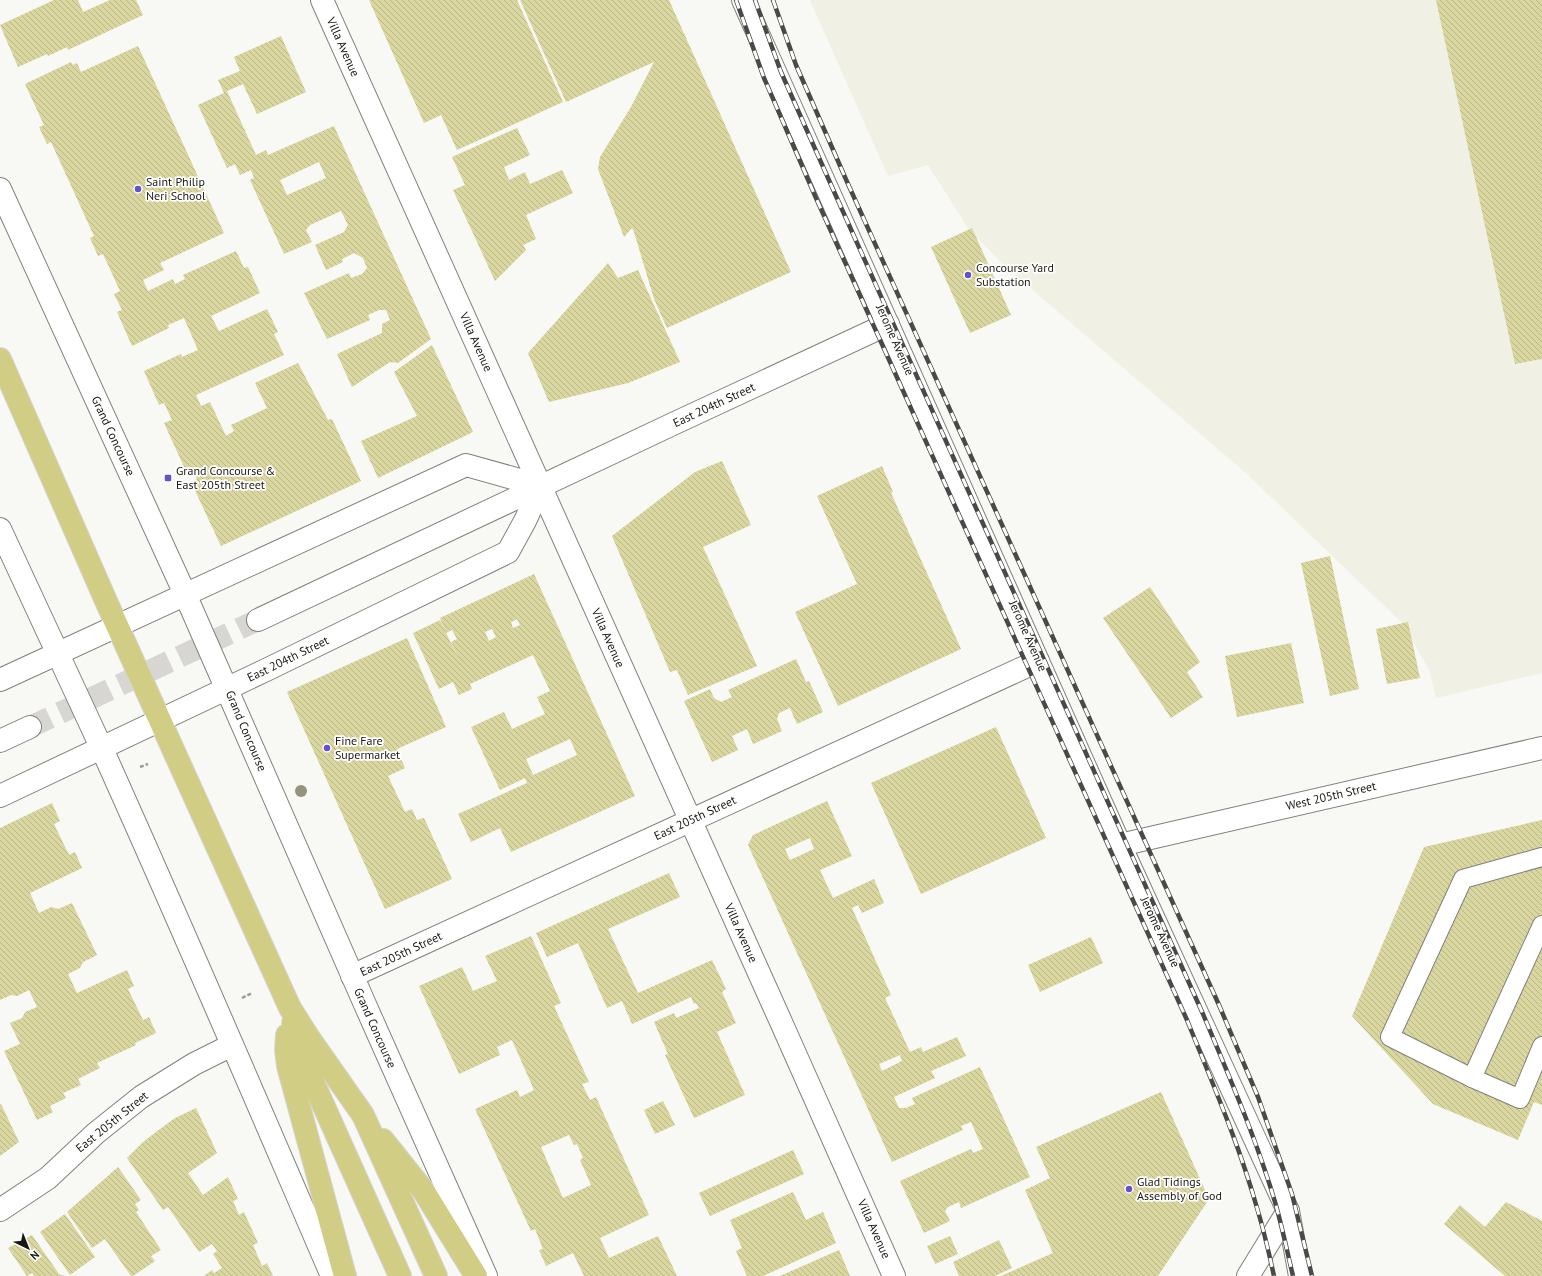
<svg xmlns="http://www.w3.org/2000/svg" width="1542" height="1276" viewBox="0 0 1542 1276" font-family="'PT Sans',sans-serif">
	<style>
		.built { fill: #f0f0e4 }
		.building { fill: url(#building-back-hatch); fill-rule: evenodd }
		.lines { fill: none; stroke-linecap: round; stroke-linejoin: round }
		.tertiary-tunnel { stroke: #d7d6d3; stroke-width: 22; stroke-dasharray: 22 11; stroke-linecap: butt }
		.service-casing { stroke: #81817d; stroke-width: 20 }
		.minor-casing { stroke: #81817d; stroke-width: 24 }
		.tertiary-casing { stroke: #81817d; stroke-width: 24 }
		.secondary-casing { stroke: #81817d; stroke-width: 24 }
		.primary-casing { stroke: #d6d5d5; stroke-width: 24 }
		.path { stroke: #9c9b99; stroke-width: 2.5; stroke-dasharray: 4 2; stroke-linecap: butt }
		.service { stroke: #fff; stroke-width: 18 }
		.minor { stroke: #fff; stroke-width: 22 }
		.tertiary { stroke: #fff; stroke-width: 22 }
		.secondary { stroke: #fff; stroke-width: 22 }
		.primary { stroke: #d2cd84; stroke-width: 22 }
		.rail-casing { stroke: #494947; stroke-width: 4.5 }
		.rail { stroke: #fffffe; stroke-width: 3; stroke-dasharray: 9; stroke-linecap: butt }
		.tree { fill: #95937a }
		.poi-dot { fill: #6452cb; stroke: #fffffe; stroke-width: 1.5 }
		.labels { text-anchor: middle; stroke-width: 3.5; stroke-linejoin: round; paint-order: stroke }
		.street-label { font-size: 12px; fill: #191817; stroke: #fffffe }
		.poi-label { font-size: 12px; fill: #191817; stroke: #fffffe; text-anchor: start }
	</style>
	<defs>
		<pattern id="building-back-hatch" width="6" height="6" patternUnits="userSpaceOnUse"><rect width="6" height="6" fill="#d9d69f"/><path d="M-1 5l2 2M0 0l6 6M5-1l2 2" fill="none" stroke="#bab788"/></pattern>
	</defs>
	<rect width="100%" height="100%" fill="#f8f8f4"/>
	<!-- built -->
	<polygon class="built" points="810,0 1542,0 1542,673 1436,698 1429,669 1401,622 1247,474 1007,268 970,231 928,165 888,176"/>
	<!-- building -->
	<g class="building">
		<polygon points="54,0 78,0 83,12 110,0 136,0 143,15 68,50 67,47 48,56 47,54 18,67 0,25"/>
		<polygon points="369,0 517,0 563,102 457,150 441,115 424,123"/>
		<polygon points="520,0 669,0 791,272 667,328 654,299 634,232 632,228 624,237 598,169 600,157 631,107 654,62 566,102"/>
		<polygon points="1436,0 1542,0 1542,359 1515,364"/>
		<path d="M 281,36 L 306,92 L 257,114 L 243,84 L 227,91 L 256,155 L 266,150 L 268,155 L 334,126 L 431,339 L 398,363 L 390,362 L 352,387 L 337,354 L 382,333 L 382,324 L 390,320 L 386,310 L 379,310 L 368,315 L 370,320 L 327,339 L 304,293 L 349,273 L 351,278 L 362,274 L 367,268 L 363,258 L 354,253 L 342,259 L 343,262 L 326,270 L 315,245 L 344,232 L 348,225 L 341,211 L 310,225 L 306,230 L 312,242 L 284,254 L 250,180 L 254,178 L 251,170 L 240,175 L 235,164 L 227,168 L 198,105 L 224,93 L 218,80 L 240,71 L 234,57 ZM 319,162 L 326,178 L 287,195 L 280,180 Z"/>
		<polygon points="138,46 224,233 160,263 164,270 143,280 148,291 173,279 175,284 185,279 183,275 236,251 244,268 248,267 260,293 211,316 219,331 267,309 278,332 274,334 284,355 196,395 201,406 210,402 226,436 234,431 231,425 267,408 255,383 298,363 328,420 332,419 361,481 221,546 191,482 197,479 191,467 185,469 164,423 172,420 164,403 159,405 144,371 181,354 182,357 198,350 184,318 168,325 169,328 132,346 117,312 122,310 114,294 120,291 103,254 98,256 90,238 94,236 51,142 47,144 39,127 44,125 25,84 71,62 73,65 77,63 81,72"/>
		<polygon points="517,128 530,155 504,167 509,180 525,172 530,184 562,170 573,193 526,215 536,239 523,245 526,250 495,281 453,190 465,185 452,157"/>
		<polygon points="972,228 1011,315 970,333 931,247"/>
		<polygon points="608,263 618,278 638,270 680,362 628,383 549,402 528,353"/>
		<polygon points="432,345 473,432 378,478 361,441 417,416 394,372"/>
		<polygon points="722,461 751,525 703,547 757,666 688,695 677,670 670,672 612,536 695,472"/>
		<polygon points="882,466 893,492 891,493 961,649 838,706 795,612 857,584 817,496"/>
		<polygon points="1330,556 1359,689 1330,696 1301,563"/>
		<path d="M 534,574 L 635,796 L 511,852 L 500,828 L 471,842 L 458,814 L 527,783 L 525,778 L 500,790 L 471,727 L 504,712 L 512,729 L 545,714 L 537,697 L 550,691 L 533,655 L 470,684 L 472,689 L 459,695 L 453,682 L 439,689 L 413,633 L 440,620 L 460,662 L 451,642 L 457,639 L 452,630 L 446,633 L 440,618 ZM 517,619 L 520,625 L 513,628 L 511,622 ZM 492,629 L 496,637 L 489,641 L 485,632 ZM 570,739 L 577,755 L 533,775 L 526,759 Z"/>
		<polygon points="1150,587 1200,662 1187,672 1203,697 1171,718 1103,618"/>
		<polygon points="1408,622 1420,678 1387,684 1376,629"/>
		<polygon points="407,638 446,727 397,749 405,768 388,776 405,812 412,809 417,820 424,818 452,879 385,909 287,692"/>
		<polygon points="1291,643 1304,703 1237,717 1225,656"/>
		<polygon points="796,659 806,682 809,681 823,712 797,724 790,708 779,713 777,719 782,731 753,744 747,729 732,736 738,750 712,762 684,701 710,689 714,698 721,702 732,697 728,690"/>
		<polygon points="996,727 1046,838 921,894 871,783"/>
		<path d="M 827,801 L 852,856 L 820,870 L 833,898 L 874,879 L 884,903 L 862,913 L 858,905 L 852,908 L 891,995 L 885,998 L 910,1052 L 921,1047 L 923,1052 L 957,1037 L 966,1056 L 931,1071 L 935,1078 L 894,1097 L 899,1108 L 906,1108 L 915,1104 L 912,1098 L 980,1067 L 1030,1177 L 961,1208 L 959,1202 L 948,1207 L 945,1211 L 950,1221 L 924,1233 L 900,1181 L 971,1149 L 973,1153 L 983,1149 L 971,1122 L 961,1126 L 963,1130 L 892,1162 L 748,845 L 753,835 ZM 810,838 L 814,849 L 790,860 L 785,849 ZM 900,1055 L 902,1061 L 882,1071 L 879,1064 Z"/>
		<polygon points="52,803 60,821 54,824 69,855 75,852 82,868 30,893 39,913 51,907 58,909 72,903 97,955 83,962 80,968 68,974 77,993 127,970 134,986 128,989 143,1020 149,1017 156,1033 135,1043 136,1045 97,1063 100,1068 78,1079 81,1085 63,1093 66,1098 50,1106 53,1112 37,1120 4,1051 20,1044 10,1023 22,1018 25,1012 37,1007 29,990 17,996 11,995 0,1000 0,828"/>
		<polygon points="1542,820 1542,1105 1534,1102 1518,1140 1433,1104 1352,1016 1424,847"/>
		<polygon points="669,873 680,897 608,929 638,993 712,960 726,989 722,992 736,1023 717,1032 745,1095 694,1118 665,1055 668,1054 654,1022 674,1013 676,1018 699,1008 696,1003 694,1004 691,997 632,1024 622,1001 607,1008 578,943 547,957 536,933"/>
		<path d="M 531,936 L 561,1003 L 554,1006 L 589,1082 L 582,1084 L 590,1100 L 596,1097 L 649,1215 L 600,1238 L 609,1258 L 658,1236 L 677,1276 L 584,1276 L 573,1253 L 546,1266 L 539,1250 L 543,1249 L 535,1229 L 531,1231 L 475,1109 L 517,1090 L 520,1097 L 534,1090 L 512,1040 L 497,1047 L 500,1055 L 459,1074 L 419,986 L 462,967 L 473,991 L 497,981 L 485,956 ZM 569,1135 L 574,1145 L 577,1144 L 583,1158 L 580,1160 L 591,1185 L 563,1198 L 541,1147 Z"/>
		<polygon points="1091,937 1103,963 1040,992 1028,965"/>
		<polygon points="1161,1092 1209,1199 1158,1276 1001,1276 1053,1253 1025,1190 1050,1178 1036,1147"/>
		<polygon points="663,1101 675,1125 655,1134 644,1110"/>
		<polygon points="1,1104 19,1142 0,1156 0,1105"/>
		<polygon points="196,1108 217,1153 188,1173 203,1195 228,1177 238,1199 233,1201 239,1215 244,1212 258,1243 253,1245 262,1266 267,1263 273,1276 204,1276 212,1270 214,1273 222,1268 213,1254 217,1251 212,1244 199,1252 168,1207 163,1210 127,1158 143,1142 156,1132 175,1118"/>
		<polygon points="793,1150 804,1174 710,1216 699,1193"/>
		<polygon points="118,1167 141,1200 135,1204 139,1210 136,1212 161,1250 151,1256 155,1261 133,1276 131,1276 105,1239 92,1248 67,1212"/>
		<polygon points="793,1192 806,1220 823,1212 836,1243 763,1276 747,1276 736,1251 742,1248 730,1220"/>
		<polygon points="1506,1202 1542,1221 1542,1276 1505,1276 1444,1224 1460,1205 1485,1227"/>
		<polygon points="65,1214 95,1257 70,1275 40,1232"/>
		<polygon points="32,1235 59,1274 65,1276 34,1276 32,1273 27,1276 8,1248"/>
		<polygon points="950,1236 958,1254 935,1264 927,1246"/>
		<polygon points="999,1240 1012,1268 995,1276 959,1276 953,1262"/>
		<polygon points="839,1250 850,1276 780,1276"/>
	</g>
	<g class="lines">
		<!-- tertiary-tunnel -->
		<polyline class="tertiary-tunnel" points="30,727 258,620"/>
		<defs>
			<g id="service">
				<polyline points="1542,925 1472,1078 1520,1099 1542,1046"/>
				<polyline points="1472,1078 1390,1037 1463,879 1542,857"/>
			</g>
			<g id="minor">
				<path d="M 322,0 C 514,425 705,850 894,1276"/>
				<polyline points="1120,845 1542,748"/>
				<polyline points="352,976 1038,661"/>
				<polyline points="0,1210 48,1178 96,1133 141,1097 194,1064 232,1045"/>
			</g>
			<g id="tertiary">
				<polyline points="0,189 185,594 367,1009 486,1276"/>
				<path d="M 0,529 C 34,603 68,676 102,749 C 181,924 256,1100 332,1276"/>
				<polyline points="258,620 675,423 888,324"/>
				<polyline points="0,680 466,465 541,486 525,521 508,552 266,670 0,796"/>
				<polyline points="0,741 30,727"/>
				<polyline points="1248,1276 1288,1211"/>
			</g>
			<polyline id="secondary" points="743,0 1120,845 1288,1211 1300,1276"/>
			<g id="primary">
				<polyline points="0,359 106,601 290,1008 309,1038 363,1115 436,1276"/>
				<polyline points="293,1023 297,1044 304,1062 400,1276"/>
				<polyline points="287,1035 286,1050 288,1066 345,1276"/>
				<polyline points="383,1140 423,1190 476,1276"/>
			</g>
		</defs>
		<!-- service casing -->
		<use href="#service" class="service-casing"/>
		<!-- minor casing -->
		<use href="#minor" class="minor-casing"/>
		<!-- tertiary casing -->
		<use href="#tertiary" class="tertiary-casing"/>
		<!-- secondary casing -->
		<use href="#secondary" class="secondary-casing"/>
		<!-- primary casing -->
		<use href="#primary" class="primary-casing"/>
		<!-- path -->
		<g class="path">
			<polyline points="140,767 148,764"/>
			<polyline points="242,998 252,993"/>
		</g>
		<!-- service -->
		<use href="#service" class="service"/>
		<!-- minor -->
		<use href="#minor" class="minor"/>
		<!-- tertiary -->
		<use href="#tertiary" class="tertiary"/>
		<!-- secondary -->
		<use href="#secondary" class="secondary"/>
		<!-- primary -->
		<use href="#primary" class="primary"/>
		<defs>
			<g id="rail">
				<path d="M 736,0 L 764,78 L 816,198 L 1187,1020 C 1212,1082 1239,1144 1257,1208 C 1264,1231 1269,1253 1274,1276"/>
				<path d="M 755,0 L 781,72 L 836,196 L 1203,1014 C 1229,1076 1256,1138 1275,1202 C 1282,1226 1287,1251 1293,1276"/>
				<polyline points="773,0 796,65 848,184 1219,1005 1258,1097 1292,1194 1312,1276"/>
			</g>
		</defs>
		<!-- rail casing -->
		<use href="#rail" class="rail-casing"/>
		<!-- rail -->
		<use href="#rail" class="rail"/>
	</g>
	<!-- trees -->
	<circle class="tree" cx="301" cy="791" r="6"/>
	<!-- markers -->
	<g class="poi-dot">
		<circle cx="138" cy="189" r="4"/>
		<circle cx="968" cy="275" r="4"/>
		<rect x="164" y="474" width="8" height="8" rx="2"/>
		<circle cx="327" cy="748" r="4"/>
		<circle cx="1129" cy="1189" r="4"/>
	</g>
	<g class="labels">
		<!-- street labels -->
		<g class="street-label">
			<text transform="translate(343 47) rotate(66)" y="4">Villa Avenue</text>
			<text transform="translate(895 340) rotate(66)" y="4">Jerome Avenue</text>
			<text transform="translate(476 342) rotate(66)" y="4">Villa Avenue</text>
			<text transform="translate(714 405) rotate(-25)" y="4">East 204th Street</text>
			<text transform="translate(113 436) rotate(65)" y="4">Grand Concourse</text>
			<text transform="translate(1028 636) rotate(66)" y="4">Jerome Avenue</text>
			<text transform="translate(608 638) rotate(66)" y="4">Villa Avenue</text>
			<text transform="translate(288 659) rotate(-26)" y="4">East 204th Street</text>
			<text transform="translate(246 731) rotate(67)" y="4">Grand Concourse</text>
			<text transform="translate(1331 796) rotate(-13)" y="4">West 205th Street</text>
			<text transform="translate(695 818) rotate(-25)" y="4">East 205th Street</text>
			<text transform="translate(1160 932) rotate(65)" y="4">Jerome Avenue</text>
			<text transform="translate(741 933) rotate(66)" y="4">Villa Avenue</text>
			<text transform="translate(401 954) rotate(-25)" y="4">East 205th Street</text>
			<text transform="translate(375 1028) rotate(66)" y="4">Grand Concourse</text>
			<text transform="translate(112 1122) rotate(-39)" y="4">East 205th Street</text>
			<text transform="translate(874 1229) rotate(66)" y="4">Villa Avenue</text>
		</g>
		<!-- poi labels -->
		<g class="poi-label">
			<text x="146" y="186">Saint Philip<tspan x="146" dy="14">Neri School</tspan></text>
			<text x="976" y="272">Concourse Yard<tspan x="976" dy="14">Substation</tspan></text>
			<text x="176" y="475">Grand Concourse &amp;<tspan x="176" dy="14">East 205th Street</tspan></text>
			<text x="335" y="745">Fine Fare<tspan x="335" dy="14">Supermarket</tspan></text>
			<text x="1137" y="1186">Glad Tidings<tspan x="1137" dy="14">Assembly of God</tspan></text>
		</g>
	</g>
	<!-- north arrow -->
	<g transform="translate(28 1248) rotate(137)" stroke="#fffffe" stroke-width="3" paint-order="stroke">
	<path d="M0-3L7 15L0 10L-7 15Z" fill="#191817"/>
	<text y="-6" font-size="11" font-weight="bold" text-anchor="middle" fill="#191817">N</text>
	</g>
</svg>
